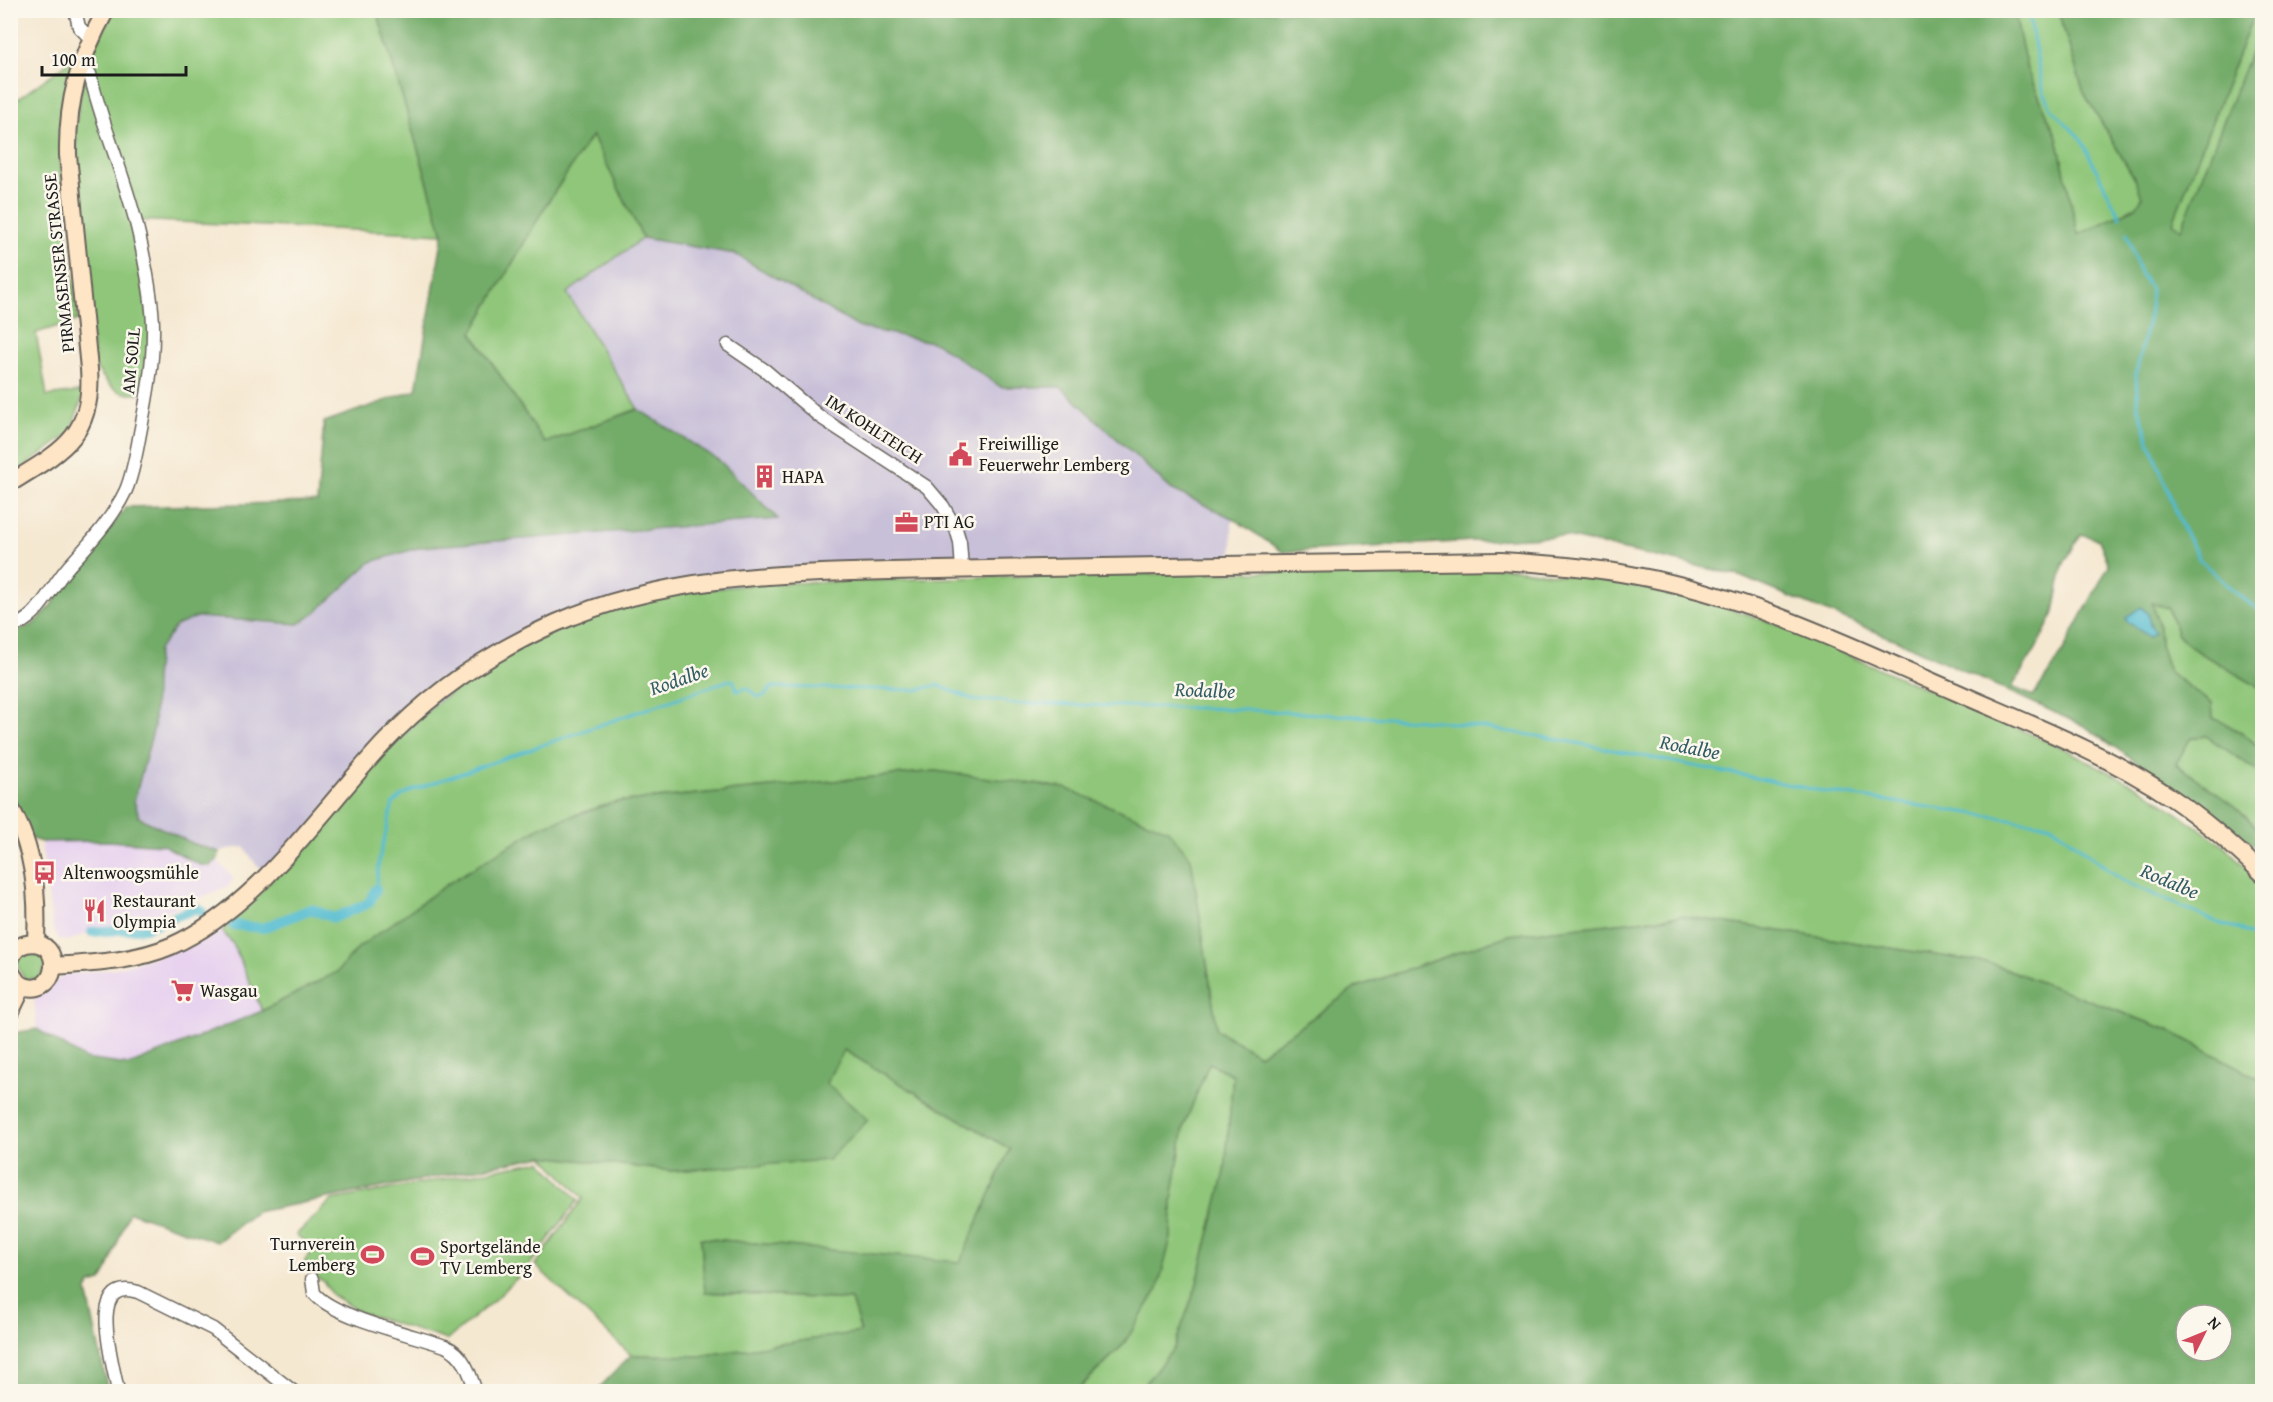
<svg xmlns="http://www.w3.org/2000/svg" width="2273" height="1402" viewBox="0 0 2273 1402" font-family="'Gentium Book Plus',serif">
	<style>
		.built { fill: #e7d2ef }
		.industrial { fill: #c8bfd8 }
		.green { fill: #8fc679; stroke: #56714a; stroke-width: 1.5 }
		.forest { fill: #73ab69; stroke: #486442; stroke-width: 1.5; fill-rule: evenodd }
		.water { fill: #53bcd0; stroke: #386c76; stroke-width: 1.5 }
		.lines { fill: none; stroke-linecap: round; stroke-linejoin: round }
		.stream { stroke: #53bcd0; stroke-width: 3 }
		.canal { stroke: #53bcd0; stroke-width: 10 }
		.street-casing { stroke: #68635b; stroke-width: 15 }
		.secondary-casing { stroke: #68635b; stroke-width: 20 }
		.street { stroke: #fff; stroke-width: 12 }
		.secondary { stroke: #fde5c5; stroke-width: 16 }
		.labels { text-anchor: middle; stroke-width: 5; stroke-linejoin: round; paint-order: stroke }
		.street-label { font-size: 18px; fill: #1c1c1c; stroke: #fbf7ec }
		.poi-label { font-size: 18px; fill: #1c1c1c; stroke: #fbf7ec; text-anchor: start }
		.water-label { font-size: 20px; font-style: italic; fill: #325c64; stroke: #fbf7ec }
	</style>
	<rect width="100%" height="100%" fill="#fbf7ec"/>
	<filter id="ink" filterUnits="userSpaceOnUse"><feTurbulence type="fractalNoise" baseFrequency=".0167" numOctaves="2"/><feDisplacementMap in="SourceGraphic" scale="12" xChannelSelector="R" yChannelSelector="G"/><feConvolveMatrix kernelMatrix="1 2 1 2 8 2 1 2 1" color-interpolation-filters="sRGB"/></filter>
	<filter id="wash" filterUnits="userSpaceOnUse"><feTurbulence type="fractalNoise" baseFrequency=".008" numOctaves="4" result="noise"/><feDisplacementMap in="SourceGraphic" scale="24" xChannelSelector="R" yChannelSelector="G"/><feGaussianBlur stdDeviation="1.35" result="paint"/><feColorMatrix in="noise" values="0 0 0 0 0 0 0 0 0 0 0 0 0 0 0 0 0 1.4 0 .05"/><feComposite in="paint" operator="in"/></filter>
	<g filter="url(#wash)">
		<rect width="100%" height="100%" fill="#f5e8d1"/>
		<!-- built -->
		<g class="built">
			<polygon points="108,841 163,845 200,865 210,866 217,860 233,878 228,886 143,921 92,931 68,941 59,939 53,929 41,842"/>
			<polygon points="222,931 233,944 262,1011 129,1065 85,1059 37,1029 34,997 64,975 117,968 194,945"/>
		</g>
		<!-- industrial -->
		<polygon class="industrial" points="643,238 735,254 858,327 936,343 1001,387 1061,387 1171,489 1232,518 1232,565 770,576 270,872 257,866 244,847 227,849 219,852 194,844 140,817 134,801 142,772 158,650 176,626 197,617 299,624 315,613 371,561 421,547 778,519 720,461 638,409 567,292"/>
		<!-- green -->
		<g class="green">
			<path d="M 114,11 L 377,11 L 443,234 L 132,220 L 151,335 L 142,389 L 138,394 C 113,395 108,384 94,365 L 75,131 L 83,77 L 93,50 Z"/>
			<polygon points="2014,11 2058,11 2084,93 2135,179 2143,197 2136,207 2078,235 2057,137 2027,70"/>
			<polygon points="2255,11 2262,11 2262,23 2181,231 2173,222"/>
			<polygon points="76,57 60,124 61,180 78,320 36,333 47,396 85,391 69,434 11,476 11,104"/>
			<polygon points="592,135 643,238 567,293 638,409 545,443 472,333 546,205"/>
			<polygon points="1506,568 1617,582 1696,598 1774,623 2065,749 2144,790 2223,845 2262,883 2262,1080 2168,1030 1993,964 1683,916 1509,935 1357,987 1259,1055 1217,1030 1191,858 936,771 615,802 542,826 359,947 337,972 262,1011 233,944 222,931 241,913 317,830 375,762 434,705 486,667 531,640 627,604 684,592 755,584 1016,576"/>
			<path d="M 2152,602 L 2168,608 L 2178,635 L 2195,650 L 2262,689 L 2262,751 C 2249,736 2231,726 2213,718 L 2212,704 L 2169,672 L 2160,645 L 2159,627 Z"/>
			<polygon points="2206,736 2262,774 2262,832 2234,806 2176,764 2190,739"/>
			<path d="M 38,949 L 48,961 L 40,979 L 25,979 C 17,968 15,964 23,952 Z"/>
			<polygon points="844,1050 1010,1149 960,1263 701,1238 705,1292 851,1300 861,1332 700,1356 631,1355 535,1265 583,1198 543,1156 673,1171 826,1083"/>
			<polygon points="1209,1063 1233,1075 1225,1172 1196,1287 1174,1348 1139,1391 1076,1392 1124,1344 1171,1238 1172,1200 1184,1126"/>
			<polygon points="541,1161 578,1200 528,1267 500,1295 447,1340 361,1313 332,1295 324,1282 301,1268 313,1247 296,1235 332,1200"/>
		</g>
		<!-- forest -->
		<g class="forest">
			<path d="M 377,11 L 2014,11 L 2027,70 L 2057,137 L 2078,235 L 2136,207 L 2142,197 L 2135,179 L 2084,93 L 2058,11 L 2255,11 L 2173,222 L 2181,230 L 2262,23 L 2262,689 L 2195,650 L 2178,635 L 2168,608 L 2152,603 L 2159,627 L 2160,645 L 2169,672 L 2212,704 L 2213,718 C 2231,726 2250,736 2262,751 L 2262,774 L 2206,736 L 2190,739 L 2176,764 L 2234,806 L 2262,832 L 2262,853 L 2237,832 L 2084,726 L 1903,643 L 1737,575 L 1562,536 L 1283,552 L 1232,518 L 1171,489 L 1061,387 L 1001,387 L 936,343 L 858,327 L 735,254 L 643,238 L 592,135 L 546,205 L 472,333 L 545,443 L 638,409 L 720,461 L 778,519 L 421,547 L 371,562 L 315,613 L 299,624 L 197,617 L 176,626 L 158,650 L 155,679 L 154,727 L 134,801 L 140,818 L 194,844 L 219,852 L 217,860 L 210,866 L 200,865 L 163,845 L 108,841 L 41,842 L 11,832 L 11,632 L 32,625 L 45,613 L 126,507 L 317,502 L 324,422 L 416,390 L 443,234 ZM 2081,534 L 2099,540 L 2109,565 L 2058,660 L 2033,696 L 2012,687 L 2036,649 L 2054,613 L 2063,565 Z"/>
			<path d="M 936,771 L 1065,788 L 1168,830 L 1191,858 L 1217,1030 L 1259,1055 L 1357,987 L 1509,935 L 1683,916 L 1993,964 L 2168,1030 L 2262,1080 L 2262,1391 L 1139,1391 L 1174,1348 L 1196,1287 L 1225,1172 L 1233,1075 L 1209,1063 L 1184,1126 L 1172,1200 L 1171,1238 L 1158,1289 L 1124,1344 L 1076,1391 L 596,1391 L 631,1355 L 700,1356 L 861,1332 L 851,1300 L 705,1292 L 701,1238 L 960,1262 L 1010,1149 L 844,1050 L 826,1083 L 868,1120 L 828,1160 L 673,1171 L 543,1156 L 256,1212 L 217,1242 L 129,1212 L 107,1271 L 101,1281 L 90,1284 L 87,1291 L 108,1391 L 11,1391 L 11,1357 L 15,1354 L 18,1314 L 10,1313 L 10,1039 L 14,1033 L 37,1029 L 85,1059 L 129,1065 L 262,1011 L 337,972 L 359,947 L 449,883 L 542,826 L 615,802 ZM 2186,1315 L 2222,1315 L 2222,1351 L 2186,1351 Z"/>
		</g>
		<!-- water -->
		<polygon class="water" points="2141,607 2148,614 2150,625 2155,632 2149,637 2127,621 2126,617"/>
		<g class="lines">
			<!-- stream -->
			<g class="stream">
				<polyline points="2028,10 2043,90 2051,108 2081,139 2120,217"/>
				<polyline points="2127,233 2140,273 2151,289 2150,311 2136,374 2138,406 2150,444 2181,524 2200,560 2238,595 2262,612"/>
				<polyline points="376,889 379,860 393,804 402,796 413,790 730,680 734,681 737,691 746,688 759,697 765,695 772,687 918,690 937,685 977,701 999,700 1008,703 1236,709 1437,721 1551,738 1827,792 2051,825 2123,881 2223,925 2238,928 2262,941"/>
			</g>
			<!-- canal -->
			<g class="canal">
				<polyline points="233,925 263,928 311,909 334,918 369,903 376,889"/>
				<polyline points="92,932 145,928 197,908 202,912"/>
			</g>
		</g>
	</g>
	<g filter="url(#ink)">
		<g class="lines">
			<defs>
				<g id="street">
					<polyline points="75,10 79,27 91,39"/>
					<polyline points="728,345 766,371 820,417 927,487 943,506 956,529 960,542 962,569"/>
					<path d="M 10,627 C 38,621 51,586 69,566 C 90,543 113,518 126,490 C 134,471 137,448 141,428 C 147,397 153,365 153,334 C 154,307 145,262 139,235 C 127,181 103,129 90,74 L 81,62"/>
					<path d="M 312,1279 L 314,1293 C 333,1317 413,1335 445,1346 C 464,1354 470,1373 476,1392"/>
					<path d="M 118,1392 C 115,1369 84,1275 138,1292 L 213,1329 L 294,1392"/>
				</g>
				<g id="secondary">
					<path d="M 10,483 C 62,451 94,436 89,369 L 68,155 C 67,100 79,59 106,10"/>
					<path d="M 10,807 C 35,849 38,896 36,943"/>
					<path d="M 10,960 C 13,952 18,946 26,944 C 67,935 59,1006 18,983 L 10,971"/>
					<path d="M 54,966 C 93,963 134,962 171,946 C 257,908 319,813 382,745 C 430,693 491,652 556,623 C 660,577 778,573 890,571 C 941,570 991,569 1041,568 C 1194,566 1348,562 1501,561 C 1547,564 1592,567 1637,576 C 1749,596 1852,647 1956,692 C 2029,724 2105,753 2172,798 C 2204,820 2234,846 2262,873"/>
					<polyline points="10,1013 23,986"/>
				</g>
			</defs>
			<!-- street casing -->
			<use href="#street" class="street-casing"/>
			<!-- secondary casing -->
			<use href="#secondary" class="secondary-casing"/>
			<!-- street -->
			<use href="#street" class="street"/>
			<!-- secondary -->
			<use href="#secondary" class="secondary"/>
		</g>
	</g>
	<!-- icons -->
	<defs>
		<symbol id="civic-bare" viewBox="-9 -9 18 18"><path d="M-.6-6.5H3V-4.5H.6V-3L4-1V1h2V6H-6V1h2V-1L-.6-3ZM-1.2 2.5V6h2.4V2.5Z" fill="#d1495b" stroke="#fbf7ec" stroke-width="2.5" paint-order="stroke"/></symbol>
		<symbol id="building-bare" viewBox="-9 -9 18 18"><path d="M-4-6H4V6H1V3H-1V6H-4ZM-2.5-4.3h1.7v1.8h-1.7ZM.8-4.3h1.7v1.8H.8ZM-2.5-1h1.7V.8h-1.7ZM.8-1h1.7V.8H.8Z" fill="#d1495b" stroke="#fbf7ec" stroke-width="2.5" paint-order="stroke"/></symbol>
		<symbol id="office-bare" viewBox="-9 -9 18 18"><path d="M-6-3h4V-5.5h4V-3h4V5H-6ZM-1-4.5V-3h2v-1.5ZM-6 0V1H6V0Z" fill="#d1495b" stroke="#fbf7ec" stroke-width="2.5" paint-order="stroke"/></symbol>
		<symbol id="bus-bare" viewBox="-9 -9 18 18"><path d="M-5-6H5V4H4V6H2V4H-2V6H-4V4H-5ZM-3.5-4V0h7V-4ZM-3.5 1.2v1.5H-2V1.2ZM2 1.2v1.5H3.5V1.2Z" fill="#d1495b" stroke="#fbf7ec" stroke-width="2.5" paint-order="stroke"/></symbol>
		<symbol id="restaurant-bare" viewBox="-9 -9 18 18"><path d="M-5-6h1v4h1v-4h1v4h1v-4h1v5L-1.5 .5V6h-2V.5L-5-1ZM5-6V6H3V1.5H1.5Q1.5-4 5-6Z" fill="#d1495b" stroke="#fbf7ec" stroke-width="2.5" paint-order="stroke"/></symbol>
		<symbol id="supermarket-bare" viewBox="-9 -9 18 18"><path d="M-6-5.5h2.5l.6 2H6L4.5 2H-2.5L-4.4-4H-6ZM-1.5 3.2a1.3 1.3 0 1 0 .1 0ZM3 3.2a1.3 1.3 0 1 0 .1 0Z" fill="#d1495b" stroke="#fbf7ec" stroke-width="2.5" paint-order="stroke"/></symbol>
		<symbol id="stadium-bare" viewBox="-9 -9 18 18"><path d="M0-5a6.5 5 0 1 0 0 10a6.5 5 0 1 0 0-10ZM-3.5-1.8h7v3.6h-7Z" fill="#d1495b" stroke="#fbf7ec" stroke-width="2.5" paint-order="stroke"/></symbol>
	</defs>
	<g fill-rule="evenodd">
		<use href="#civic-bare" x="944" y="438" width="33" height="33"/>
		<use href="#building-bare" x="748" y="460" width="33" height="33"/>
		<use href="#office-bare" x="890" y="506" width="33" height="33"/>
		<use href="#bus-bare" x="28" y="856" width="33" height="33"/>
		<use href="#restaurant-bare" x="78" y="894" width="33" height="33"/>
		<use href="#supermarket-bare" x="166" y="974" width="33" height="33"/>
		<use href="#stadium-bare" x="356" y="1238" width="33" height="33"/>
		<use href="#stadium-bare" x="406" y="1240" width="33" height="33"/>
	</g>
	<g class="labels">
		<!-- street labels -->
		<g class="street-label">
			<text transform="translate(59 263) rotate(-96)" y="6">PIRMASENSER STRASSE</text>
			<text transform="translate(131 361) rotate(-85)" y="6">AM SOLL</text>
			<text transform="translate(874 429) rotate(33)" y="6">IM KOHLTEICH</text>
		</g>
		<!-- poi labels -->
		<g class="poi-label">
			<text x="979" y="450">Freiwillige<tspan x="979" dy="21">Feuerwehr Lemberg</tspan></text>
			<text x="782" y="483">HAPA</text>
			<text x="924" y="528">PTI AG</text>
			<text x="63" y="879">Altenwoogsmühle</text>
			<text x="113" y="907">Restaurant<tspan x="113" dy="21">Olympia</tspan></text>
			<text x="200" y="997">Wasgau</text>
			<text x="355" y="1250" text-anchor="end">Turnverein<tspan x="355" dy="21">Lemberg</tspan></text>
			<text x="440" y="1253">Sportgelände<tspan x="440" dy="21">TV Lemberg</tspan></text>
		</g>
		<!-- water labels -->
		<g class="water-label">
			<text transform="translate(679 679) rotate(-19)" y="7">Rodalbe</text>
			<text transform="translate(1205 690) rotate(2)" y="7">Rodalbe</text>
			<text transform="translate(1690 747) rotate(11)" y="7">Rodalbe</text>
			<text transform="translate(2170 881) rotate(23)" y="7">Rodalbe</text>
		</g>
	</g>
	<!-- margin -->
	<rect width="2273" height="1402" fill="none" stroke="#fbf7ec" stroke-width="36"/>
	<!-- north arrow -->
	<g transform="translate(2204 1333) rotate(47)"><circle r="28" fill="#fbf7ec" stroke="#a29f99" stroke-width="1.5"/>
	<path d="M0-4.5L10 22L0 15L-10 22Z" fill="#d1495b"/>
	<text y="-9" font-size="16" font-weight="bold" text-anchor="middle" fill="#1c1c1c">N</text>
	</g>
	<!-- scale -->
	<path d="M42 66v9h144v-9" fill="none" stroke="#1c1c1c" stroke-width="3"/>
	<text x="51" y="66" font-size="18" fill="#1c1c1c" stroke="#fbf7ec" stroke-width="4.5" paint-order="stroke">100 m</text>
</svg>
